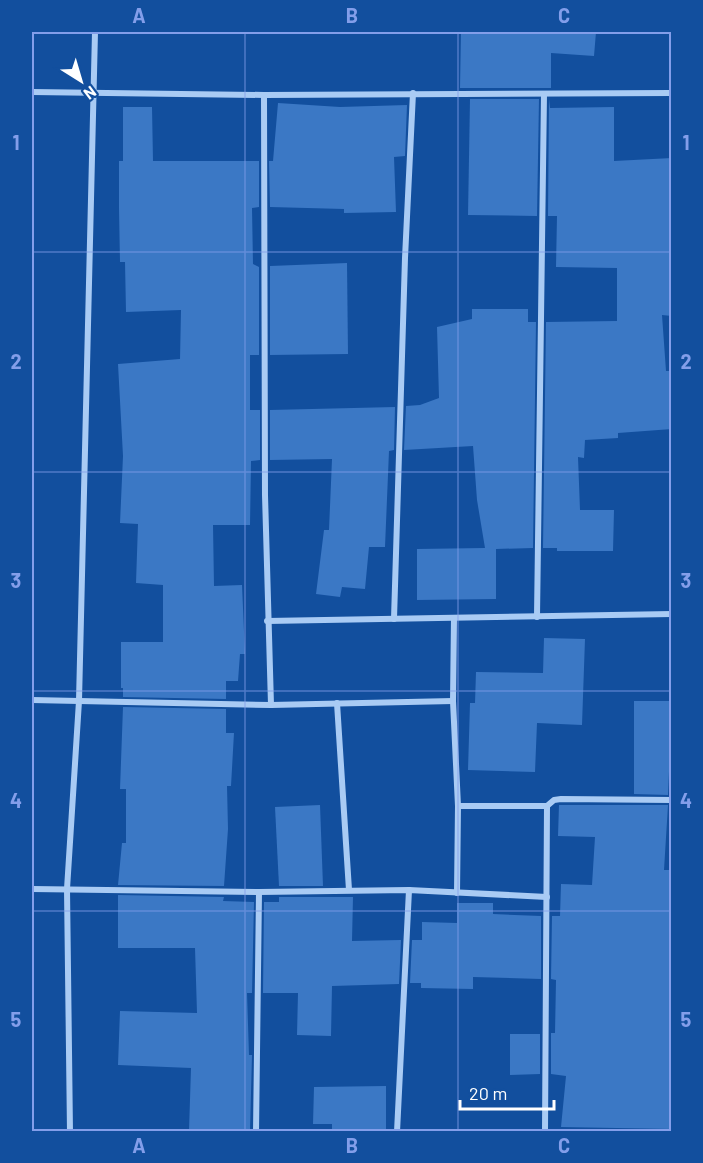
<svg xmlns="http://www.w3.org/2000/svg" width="703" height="1163" viewBox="0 0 703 1163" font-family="Barlow,sans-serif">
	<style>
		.building { fill: #3b78c5 }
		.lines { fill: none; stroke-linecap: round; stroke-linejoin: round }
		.street { stroke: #a9cbf4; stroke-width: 6 }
		.grid { fill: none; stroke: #839eea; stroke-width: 1.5; stroke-opacity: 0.55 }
		.neatline { fill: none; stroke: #839eea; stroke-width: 2 }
		.grid-label { font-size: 20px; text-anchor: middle; font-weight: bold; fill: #839eea }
	</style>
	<rect width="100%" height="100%" fill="#124f9e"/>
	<!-- building -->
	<g class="building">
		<polygon points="461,32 596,32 594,56 551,53 551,88 460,88"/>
		<polygon points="470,99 539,99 537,216 468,215"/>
		<polygon points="549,99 550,108 614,107 614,161 672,158 672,316 662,315 666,371 672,371 672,429 618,433 618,438 585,440 584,458 578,457 580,510 614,510 613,551 557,551 557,548 543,548 546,322 617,321 617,268 556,267 557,216 548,216"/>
		<polygon points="278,103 340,107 407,105 405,156 394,157 396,212 344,213 344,209 270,207 269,161 273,161"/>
		<polygon points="123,107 152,107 153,161 259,161 259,207 252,208 253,264 259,267 259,355 250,355 250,410 260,410 260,460 251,461 250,525 213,525 214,586 242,585 245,654 240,654 238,681 226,681 226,699 123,697 123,688 121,688 121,642 163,642 163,585 136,583 138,524 120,523 123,456 118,364 180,359 181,310 126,312 125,262 120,262 119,208 119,161 123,161"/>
		<polygon points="347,263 348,354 270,355 270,266"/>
		<polygon points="472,309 528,309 528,322 536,322 533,548 496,549 496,599 417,600 417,549 485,548 477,500 473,446 404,450 406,406 420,405 439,398 437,327 472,319"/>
		<polygon points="395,407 394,450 389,451 385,547 369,547 365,589 342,587 340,597 316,594 324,530 329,530 332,459 270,460 270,410"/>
		<polygon points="544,638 585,639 582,725 537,723 535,772 468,770 470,703 475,703 476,672 543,673"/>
		<polygon points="634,701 672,701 668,795 634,794"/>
		<polygon points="123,707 226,709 226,733 234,733 231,786 227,786 228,829 224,886 118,885 122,843 126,843 126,789 120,789"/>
		<polygon points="320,805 323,886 279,886 275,807"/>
		<polygon points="559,805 668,805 664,870 672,870 672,1129 561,1127 566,1076 551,1074 551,1033 555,1033 556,980 551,979 552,916 560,916 561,884 592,885 595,837 558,836"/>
		<polygon points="118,895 224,897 223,901 254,902 252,993 247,993 249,1055 252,1055 250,1131 189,1131 191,1068 118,1065 120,1011 197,1013 195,948 118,948"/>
		<polygon points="279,897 353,897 352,941 401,940 399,984 332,986 331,1036 297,1035 298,993 263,993 264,902 279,902"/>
		<polygon points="457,903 493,903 493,914 541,916 541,979 473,977 473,989 421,988 421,983 410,983 412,940 422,940 422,922 457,923"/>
		<polygon points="510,1034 540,1034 540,1074 510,1075"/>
		<polygon points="386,1086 386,1130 332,1130 332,1124 313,1124 314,1087"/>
	</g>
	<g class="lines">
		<!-- street -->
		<g class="street">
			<polyline points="32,92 264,95 672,93"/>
			<polyline points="264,95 265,495 271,705"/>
			<polyline points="537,617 544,94"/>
			<polyline points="454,618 453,701 458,806"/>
			<polyline points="394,619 405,258 413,93"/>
			<polyline points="267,621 672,614"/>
			<polyline points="32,700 271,705 453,701"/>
			<polyline points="337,703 349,890"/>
			<polyline points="32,889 259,892 409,890 547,897"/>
			<polyline points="457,893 458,806 547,806"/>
			<polyline points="70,1132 67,889 79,701 95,32"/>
			<polyline points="256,1132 259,892"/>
			<polyline points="397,1132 409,890"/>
			<polyline points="545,1132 547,806 554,800 561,799 672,800"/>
		</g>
	</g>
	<!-- grid -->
	<path class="grid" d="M 245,32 L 245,1132M 458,32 L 458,1132M 32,252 L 672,252M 32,472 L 672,472M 32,691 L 672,691M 32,911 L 672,911"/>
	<!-- border -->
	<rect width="703" height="1163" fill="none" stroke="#124f9e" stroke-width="66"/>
	<!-- north arrow -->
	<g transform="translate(81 81) rotate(143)" stroke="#124f9e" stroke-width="4.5" paint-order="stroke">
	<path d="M0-4.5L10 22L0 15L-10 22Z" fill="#ffffff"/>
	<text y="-9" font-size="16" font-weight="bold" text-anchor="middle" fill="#ffffff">N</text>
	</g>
	<!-- scale -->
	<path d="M460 1100v9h94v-9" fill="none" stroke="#ffffff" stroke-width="3"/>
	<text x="469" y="1100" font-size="18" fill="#ffffff" stroke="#124f9e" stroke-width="4.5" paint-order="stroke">20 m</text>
	<rect x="33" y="33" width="637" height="1097" class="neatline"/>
	<g class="grid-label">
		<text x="139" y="23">A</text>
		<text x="352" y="23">B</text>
		<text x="564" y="23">C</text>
		<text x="16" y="150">1</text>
		<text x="686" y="150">1</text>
		<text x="16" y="369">2</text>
		<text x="686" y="369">2</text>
		<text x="16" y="588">3</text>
		<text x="686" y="588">3</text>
		<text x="16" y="808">4</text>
		<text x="686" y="808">4</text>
		<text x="16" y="1027">5</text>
		<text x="686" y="1027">5</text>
		<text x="139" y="1153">A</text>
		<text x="352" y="1153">B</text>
		<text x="564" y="1153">C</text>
	</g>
</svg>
